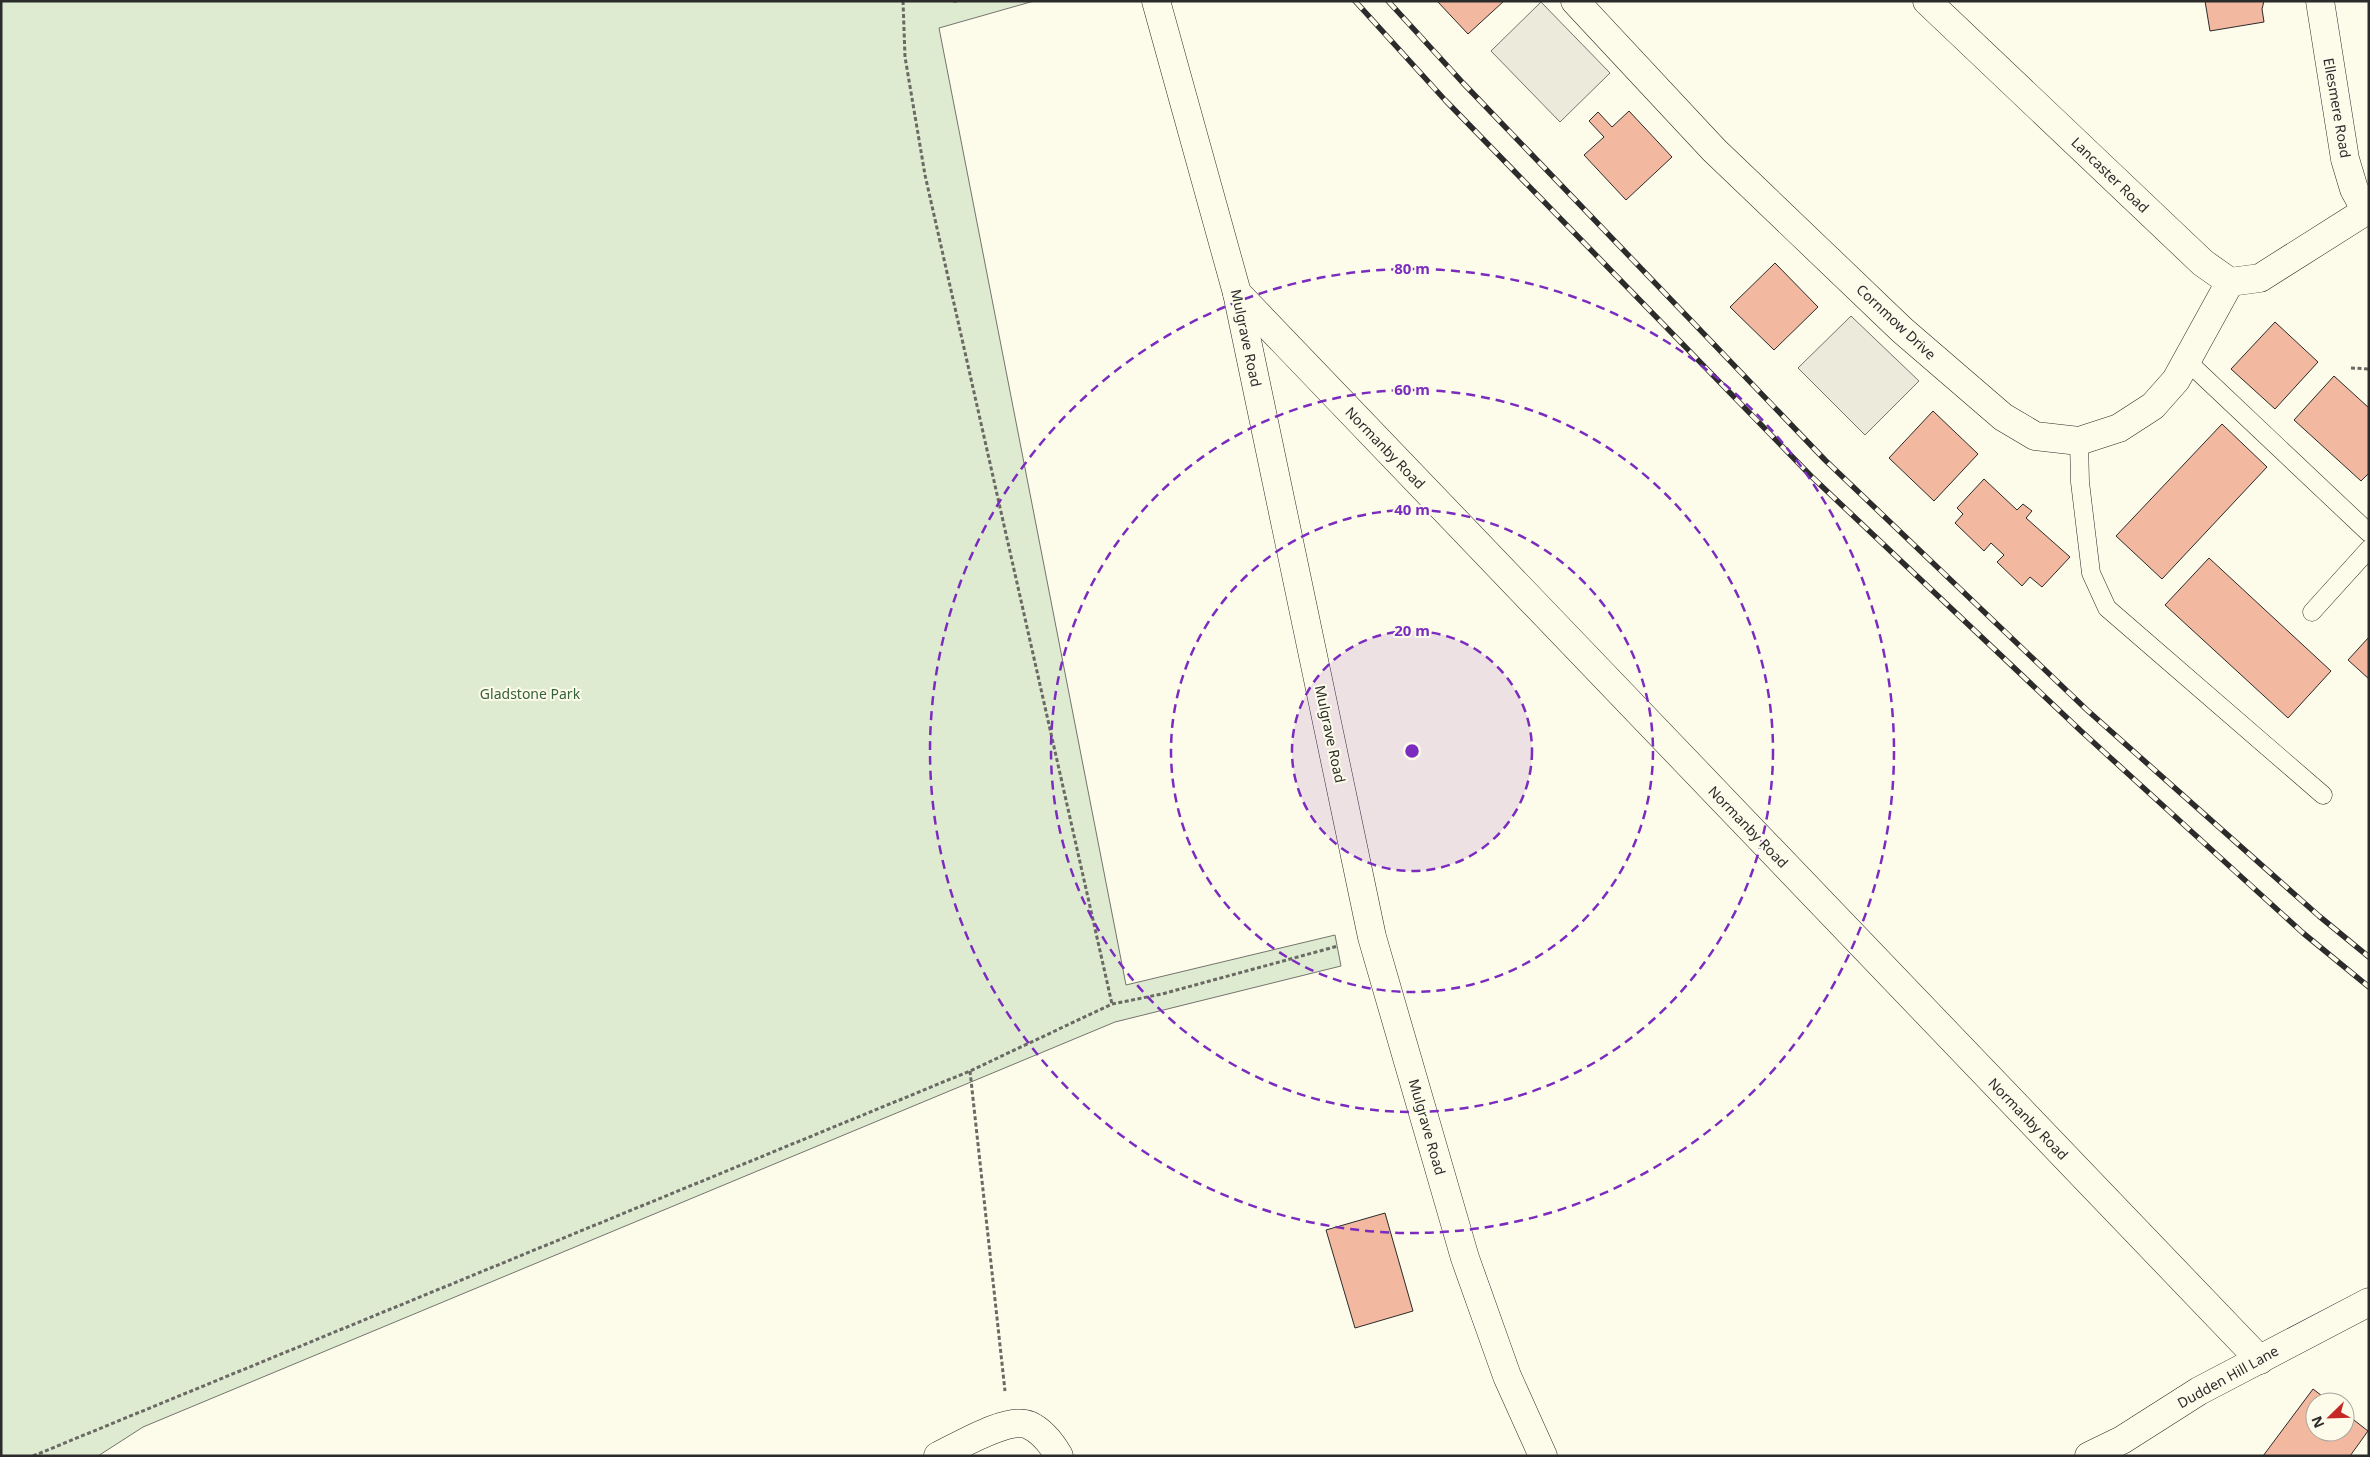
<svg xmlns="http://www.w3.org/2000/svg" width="2370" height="1457" viewBox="0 0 2370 1457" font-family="'Noto Sans',sans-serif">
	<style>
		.green { fill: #deebd1; stroke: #74746e }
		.parking { fill: #eceadb; stroke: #74746e }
		.building { fill: #f2b8a0; stroke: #2b2b2b }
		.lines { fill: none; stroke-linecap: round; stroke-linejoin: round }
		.lane-casing { stroke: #2b2b2b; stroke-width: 19 }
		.street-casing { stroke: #2b2b2b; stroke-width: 29 }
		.primary-casing { stroke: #2b2b2b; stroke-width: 29 }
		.path { stroke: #6a6964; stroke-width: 3; stroke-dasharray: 4 2.5; stroke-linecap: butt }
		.lane { stroke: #fdfbea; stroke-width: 18 }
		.street { stroke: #fdfbea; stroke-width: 28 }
		.primary { stroke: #fdfbea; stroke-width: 28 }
		.rail-casing { stroke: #2b2b2b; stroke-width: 5.5 }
		.rail { stroke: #fdfbea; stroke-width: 4; stroke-dasharray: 11; stroke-linecap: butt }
		.ring { fill: none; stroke: #7b2cbf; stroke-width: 2.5; stroke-dasharray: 9 6 }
		.labels { text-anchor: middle; stroke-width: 4; stroke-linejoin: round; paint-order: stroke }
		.street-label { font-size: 14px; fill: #2b2b2b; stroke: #fdfbea }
		.park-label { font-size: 14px; fill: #34623c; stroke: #fdfbea }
		.centre { fill: #7b2cbf; stroke: #fdfbea; stroke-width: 2.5 }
		.ring-label { font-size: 15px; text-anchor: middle; font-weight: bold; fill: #7b2cbf; stroke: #fdfbea; stroke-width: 4; stroke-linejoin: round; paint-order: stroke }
	</style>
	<rect width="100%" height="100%" fill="#fdfbea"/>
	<!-- green -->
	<polygon class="green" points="1,1 1034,1 939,28 1126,985 1335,935 1341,966 1115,1022 143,1427 98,1456 1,1456"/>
	<!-- parking -->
	<g class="parking">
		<polygon points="1541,2 1610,73 1560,122 1491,51"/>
		<polygon points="1851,316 1919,381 1865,435 1798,368"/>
	</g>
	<!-- building -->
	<g class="building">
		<polygon points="1437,1 1504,1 1468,34"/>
		<polygon points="2205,1 2264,1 2262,9 2264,22 2210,31"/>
		<polygon points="1629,111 1672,157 1626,200 1584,155 1604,137 1589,121 1598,112 1612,127"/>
		<polygon points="1775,263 1818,307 1774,350 1730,307"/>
		<polygon points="2275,322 2318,362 2275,409 2231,369"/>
		<polygon points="2334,376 2369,408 2369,473 2361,481 2294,420"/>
		<polygon points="1933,411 1978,454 1934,501 1889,458"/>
		<polygon points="2222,424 2267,467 2162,579 2116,536"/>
		<polygon points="1984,479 2017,510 2023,504 2032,511 2026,518 2070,557 2042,587 2030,577 2022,586 1997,562 2004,555 1991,543 1984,551 1955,523 1963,514 1957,508"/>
		<polygon points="2209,558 2331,671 2288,718 2165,605"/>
		<polygon points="2369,637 2369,679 2348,660"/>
		<polygon points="1385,1213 1413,1311 1355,1328 1326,1230"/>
		<polygon points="2313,1389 2330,1402 2315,1402 2315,1432 2345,1432 2345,1413 2368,1431 2350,1456 2263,1456"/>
	</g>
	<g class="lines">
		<defs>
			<g id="lane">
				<polyline points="2187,361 2369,533"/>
				<polyline points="2079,441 2080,482 2091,573 2107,608 2323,795"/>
				<polyline points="2312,612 2369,549"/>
			</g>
			<g id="street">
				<polyline points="1156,1 1237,293 1372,937 1465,1258 1507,1376 1543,1456"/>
				<polyline points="1575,1 1714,150 1902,330 2003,417 2035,436 2079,441 2119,428 2153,406 2176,380 2230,282"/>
				<polyline points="1927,1 2203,263 2230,282 2260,278 2369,209"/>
				<polyline points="2320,1 2345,159 2354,189 2366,211"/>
				<polyline points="1237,293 2260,1360"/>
				<path d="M 938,1456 C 959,1446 1008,1416 1029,1425 C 1042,1431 1052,1444 1059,1456"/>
			</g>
			<polyline id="primary" points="2089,1456 2122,1440 2199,1391 2369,1302"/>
		</defs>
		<!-- lane casing -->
		<use href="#lane" class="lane-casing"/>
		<!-- street casing -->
		<use href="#street" class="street-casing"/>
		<!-- primary casing -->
		<use href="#primary" class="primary-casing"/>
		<!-- path -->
		<g class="path">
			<polyline points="903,1 905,57 925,175 1112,1004"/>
			<polyline points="953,1 957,1"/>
			<polyline points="2351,368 2369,369"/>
			<polyline points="970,1071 1005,1391"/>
			<polyline points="33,1456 970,1071 1112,1004 1162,994 1338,946"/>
		</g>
		<!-- lane -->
		<use href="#lane" class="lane"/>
		<!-- street -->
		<use href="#street" class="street"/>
		<!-- primary -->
		<use href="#primary" class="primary"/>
		<defs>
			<g id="rail">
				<polyline points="1355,1 1445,100 1811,476 2081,731 2303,933 2369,987"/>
				<polyline points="1388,1 1463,83 1825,460 2087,710 2319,916 2369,957"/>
			</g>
		</defs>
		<!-- rail casing -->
		<use href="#rail" class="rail-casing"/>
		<!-- rail -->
		<use href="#rail" class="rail"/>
	</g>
	<!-- distance rings -->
	<circle cx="1412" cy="751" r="120" fill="#7b2cbf" fill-opacity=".12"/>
	<g class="ring">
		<circle cx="1412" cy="751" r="120"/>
		<circle cx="1412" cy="751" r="241"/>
		<circle cx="1412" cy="751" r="361"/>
		<circle cx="1412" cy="751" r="482"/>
	</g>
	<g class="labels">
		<!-- street labels -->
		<g class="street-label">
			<text transform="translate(2337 108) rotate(80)" y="5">Ellesmere Road</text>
			<text transform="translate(2110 175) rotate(44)" y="5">Lancaster Road</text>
			<text transform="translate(1896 322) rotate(43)" y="5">Cornmow Drive</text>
			<text transform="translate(1246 338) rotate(78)" y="5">Mulgrave Road</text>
			<text transform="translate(1385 448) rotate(46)" y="5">Normanby Road</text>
			<text transform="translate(1330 734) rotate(78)" y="5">Mulgrave Road</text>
			<text transform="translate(1748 827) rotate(46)" y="5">Normanby Road</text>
			<text transform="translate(2028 1119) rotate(46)" y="5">Normanby Road</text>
			<text transform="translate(1427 1127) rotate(74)" y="5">Mulgrave Road</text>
			<text transform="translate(2228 1377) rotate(-29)" y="5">Dudden Hill Lane</text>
		</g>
		<!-- park labels -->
		<g class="park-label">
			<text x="530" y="699">Gladstone Park</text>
		</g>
	</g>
	<circle cx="1412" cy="751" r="8" class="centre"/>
	<g class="ring-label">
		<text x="1412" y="274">80 m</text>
		<text x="1412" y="395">60 m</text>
		<text x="1412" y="515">40 m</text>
		<text x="1412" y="636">20 m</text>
	</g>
	<!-- border -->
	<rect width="2370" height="1457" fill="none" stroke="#2b2b2b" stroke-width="5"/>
	<!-- north arrow -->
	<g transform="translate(2330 1417) rotate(247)"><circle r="24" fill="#fdfbea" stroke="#a9a89e"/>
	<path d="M0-4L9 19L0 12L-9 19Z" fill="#c62828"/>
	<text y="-8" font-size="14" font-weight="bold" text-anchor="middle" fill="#2b2b2b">N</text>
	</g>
</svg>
